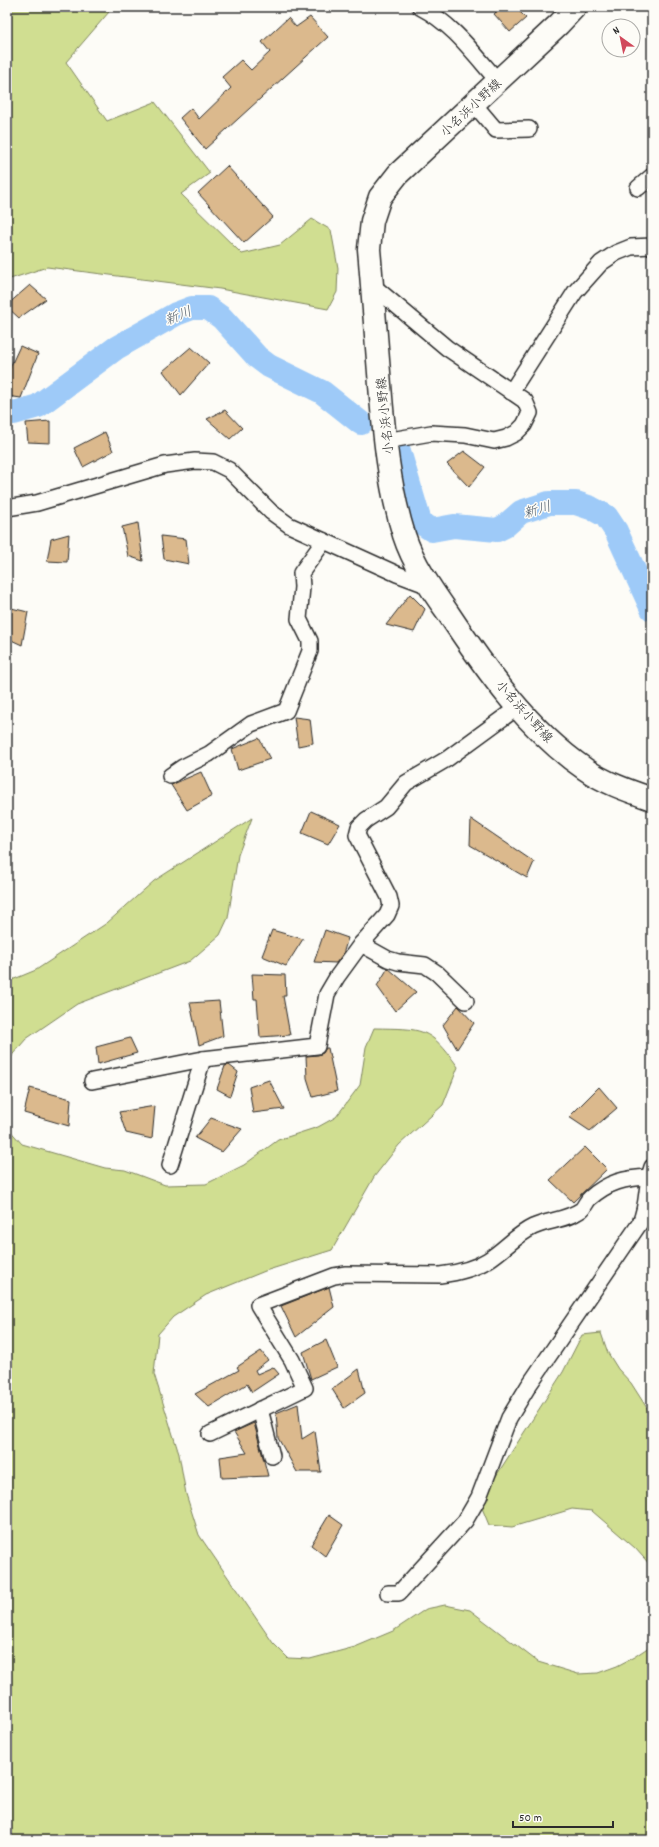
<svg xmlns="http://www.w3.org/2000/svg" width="659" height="1847" viewBox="0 0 659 1847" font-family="Dekko,'Klee One',sans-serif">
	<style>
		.green { fill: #d0de91; stroke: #7e845e }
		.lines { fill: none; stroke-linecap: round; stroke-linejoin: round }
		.river { stroke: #9ecaf8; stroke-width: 24 }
		.building { fill: #dbb98d; stroke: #2b2b2b }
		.minor-casing { stroke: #2b2b2b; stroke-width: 18 }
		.primary-casing { stroke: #2b2b2b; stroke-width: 25 }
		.minor { stroke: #fdfcf7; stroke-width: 15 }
		.primary { stroke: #fdfcf7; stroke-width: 22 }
		.labels { text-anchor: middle; stroke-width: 3; stroke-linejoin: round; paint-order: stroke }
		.street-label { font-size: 13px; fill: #2b2b2b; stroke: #fdfcf7 }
		.water-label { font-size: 14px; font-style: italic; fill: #4e5b68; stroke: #fdfcf7 }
	</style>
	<rect width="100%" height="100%" fill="#fdfcf7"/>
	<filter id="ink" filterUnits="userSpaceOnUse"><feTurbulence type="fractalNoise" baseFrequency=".025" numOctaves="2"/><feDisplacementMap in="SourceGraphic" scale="8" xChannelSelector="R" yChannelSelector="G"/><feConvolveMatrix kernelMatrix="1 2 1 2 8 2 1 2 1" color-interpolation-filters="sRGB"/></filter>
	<g filter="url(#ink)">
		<!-- green -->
		<g class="green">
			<polygon points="7,7 104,7 109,12 66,62 107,121 155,102 210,173 181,194 242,254 280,245 312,219 331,230 338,268 337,292 328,309 220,289 47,267 7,280"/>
			<polygon points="252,818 238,855 228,918 220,935 190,961 77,1004 26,1039 13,1054 7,1066 7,982 36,970 107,923 154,881"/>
			<path d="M 374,1028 C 422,1029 429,1026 458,1067 L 443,1105 L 399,1145 L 374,1177 L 332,1250 L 265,1271 L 206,1295 L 173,1317 L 158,1334 L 154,1374 L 179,1454 L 186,1494 L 199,1535 L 273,1643 L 288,1658 L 310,1659 L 355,1647 L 393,1631 L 426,1609 L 445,1605 L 470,1610 L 538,1662 L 578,1674 L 598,1673 L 617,1666 L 634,1657 L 652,1645 L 652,1840 L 7,1840 L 7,1127 L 22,1144 L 105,1168 L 125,1170 L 165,1185 L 206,1184 L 244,1165 L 278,1140 L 318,1127 L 336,1117 L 360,1085 L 366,1047 Z"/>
			<polygon points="601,1333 608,1353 618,1369 631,1383 652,1416 652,1567 635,1548 592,1511 572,1509 512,1527 489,1525 482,1508 487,1490 563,1372 582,1335"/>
		</g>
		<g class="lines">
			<!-- river -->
			<g class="river">
				<polyline points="7,411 14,413 38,406 116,348 176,314 192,308 208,308 222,318 257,357 269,366 322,392 361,423"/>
				<polyline points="399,451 420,522 432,530 454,526 497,530 505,526 521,512 549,503 576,503 591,508 606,516 616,531 652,609"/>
			</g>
		</g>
		<!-- building -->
		<g class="building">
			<polygon points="501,7 515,7 526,18 510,32 494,14"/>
			<polygon points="310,17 328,37 205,149 180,118 191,108 199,119 231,88 222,77 241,60 251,70 270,52 262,42 288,18 296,27"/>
			<polygon points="227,166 273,217 244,243 198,193"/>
			<polygon points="30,285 46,299 19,318 7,307 7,305"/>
			<polygon points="20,346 38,354 21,398 7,396 7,374"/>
			<polygon points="191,347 209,363 181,395 163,371"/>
			<polygon points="225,410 242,428 230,439 207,419"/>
			<polygon points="50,421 50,443 28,442 26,423"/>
			<polygon points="105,432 113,451 83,467 74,448"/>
			<polygon points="464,451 485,467 469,487 447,464"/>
			<polygon points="138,523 143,561 128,556 122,527"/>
			<polygon points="69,534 67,562 47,561 51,539"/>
			<polygon points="161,536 186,539 189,564 164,559"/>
			<polygon points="410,594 425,609 414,632 386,625"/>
			<polygon points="7,607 28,612 22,645 7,638"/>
			<polygon points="294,717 310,719 313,743 298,746"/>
			<polygon points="259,738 270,759 238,770 232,749"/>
			<polygon points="201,772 212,796 187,810 171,785"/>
			<polygon points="311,811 340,824 328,844 302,833"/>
			<polygon points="471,819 534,862 527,878 470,845"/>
			<polygon points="272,930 303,939 286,966 262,956"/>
			<polygon points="325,930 348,938 343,954 336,963 314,962"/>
			<polygon points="388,968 416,992 395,1011 377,986"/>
			<polygon points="252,974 285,975 286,996 283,996 290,1035 260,1037 257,999 254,999"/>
			<polygon points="219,1001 223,1036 199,1045 190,1003"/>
			<polygon points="458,1006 474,1023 457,1049 443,1025"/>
			<polygon points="130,1038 137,1053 98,1064 96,1047"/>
			<polygon points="326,1048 328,1048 337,1091 313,1097 307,1078 306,1056 318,1055 323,1053"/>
			<polygon points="229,1065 238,1072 230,1096 217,1089 225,1066"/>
			<polygon points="269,1080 284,1109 253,1113 249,1087"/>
			<polygon points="599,1087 617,1108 590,1131 569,1117"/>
			<polygon points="30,1088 71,1099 69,1126 24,1113"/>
			<polygon points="155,1106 152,1139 126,1133 119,1112"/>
			<polygon points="211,1118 242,1129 222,1152 195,1138"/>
			<polygon points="585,1147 607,1169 573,1202 550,1180"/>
			<polygon points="329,1287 334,1307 296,1337 281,1306"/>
			<polygon points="326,1340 337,1367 311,1379 303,1352"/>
			<polygon points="261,1351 268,1360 255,1370 257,1374 273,1367 279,1374 252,1392 247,1384 209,1407 195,1394 239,1370 237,1367"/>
			<polygon points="359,1369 365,1393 344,1408 332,1389"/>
			<polygon points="298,1404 302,1439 315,1431 321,1472 297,1472 278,1438 276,1413"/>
			<polygon points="254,1423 268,1476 222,1478 220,1457 247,1453 234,1432"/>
			<polygon points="329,1515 343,1525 325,1556 311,1545"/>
		</g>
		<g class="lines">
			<defs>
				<g id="minor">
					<path d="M 420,7 C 453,24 474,54 498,81"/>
					<polyline points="474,104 496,130 529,129"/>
					<polyline points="638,188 652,176"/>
					<polyline points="372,285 447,348 525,401 530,413 524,425 516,433 506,438 494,441 465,435 431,433 385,441"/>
					<polyline points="511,392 575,292 601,263 616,253 631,247 652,246"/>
					<polyline points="7,508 37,503 165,465 195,461 213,462 229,470 271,512 289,525 397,574 429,586"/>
					<polyline points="170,776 183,767 209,754 251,724 286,711 310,651 310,641 299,619 302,587 301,573 324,541"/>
					<polyline points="361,944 388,959 398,962 425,965 437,973 466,1001"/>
					<polyline points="92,1081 203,1059 317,1046 327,994 337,977 361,944 387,915 391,906 389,897 357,835 359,827 366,820 386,807 406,783 447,759 518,707"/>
					<polyline points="170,1165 203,1059"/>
					<polyline points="260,1409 272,1456"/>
					<path d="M 210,1434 L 305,1388 L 292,1360 L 258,1305 L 334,1276 L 346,1274 L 440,1275 C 457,1273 474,1269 488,1260 C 504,1250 516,1235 533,1227 C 548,1220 567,1220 581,1210 C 585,1207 586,1201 590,1198 C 608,1182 625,1178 649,1177"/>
					<path d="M 388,1593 L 399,1593 L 465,1521 L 479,1497 L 509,1418 L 529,1385 L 640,1223 C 649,1202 645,1186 652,1167"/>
				</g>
				<path id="primary" d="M 575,7 L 559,24 L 398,174 L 380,197 L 372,221 L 369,249 C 373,294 376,339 380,385 C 384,435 389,487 404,535 C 413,563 431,589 448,613 C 486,670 528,730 585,769 C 605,783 629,791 652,799"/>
			</defs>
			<!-- minor casing -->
			<use href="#minor" class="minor-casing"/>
			<!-- primary casing -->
			<use href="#primary" class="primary-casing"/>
			<!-- minor -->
			<use href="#minor" class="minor"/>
			<!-- primary -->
			<use href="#primary" class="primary"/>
		</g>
	</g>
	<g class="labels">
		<!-- street labels -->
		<g class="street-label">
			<text transform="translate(470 107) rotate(-43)" y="5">小名浜小野線</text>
			<text transform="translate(384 416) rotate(-96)" y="5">小名浜小野線</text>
			<text transform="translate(525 711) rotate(48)" y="5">小名浜小野線</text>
		</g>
		<!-- water labels -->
		<g class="water-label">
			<text transform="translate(178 315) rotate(-22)" y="5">新川</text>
			<text transform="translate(537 509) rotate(-16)" y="5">新川</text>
		</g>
	</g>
	<!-- margin -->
	<rect width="659" height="1847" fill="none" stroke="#fdfcf7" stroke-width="24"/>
	<rect x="12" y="12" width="635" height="1823" fill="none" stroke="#2b2b2b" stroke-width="1.5" filter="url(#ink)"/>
	<!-- north arrow -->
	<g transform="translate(621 38) rotate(327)"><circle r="19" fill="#fdfcf7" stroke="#a9a8a5"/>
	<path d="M0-3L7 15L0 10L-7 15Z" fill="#d1495b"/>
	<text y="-6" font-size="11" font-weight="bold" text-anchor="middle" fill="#2b2b2b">N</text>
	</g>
	<!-- scale -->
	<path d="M513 1821v6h100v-6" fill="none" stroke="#2b2b2b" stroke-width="2"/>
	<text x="519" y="1821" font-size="12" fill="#2b2b2b" stroke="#fdfcf7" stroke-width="3" paint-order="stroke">50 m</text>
</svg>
